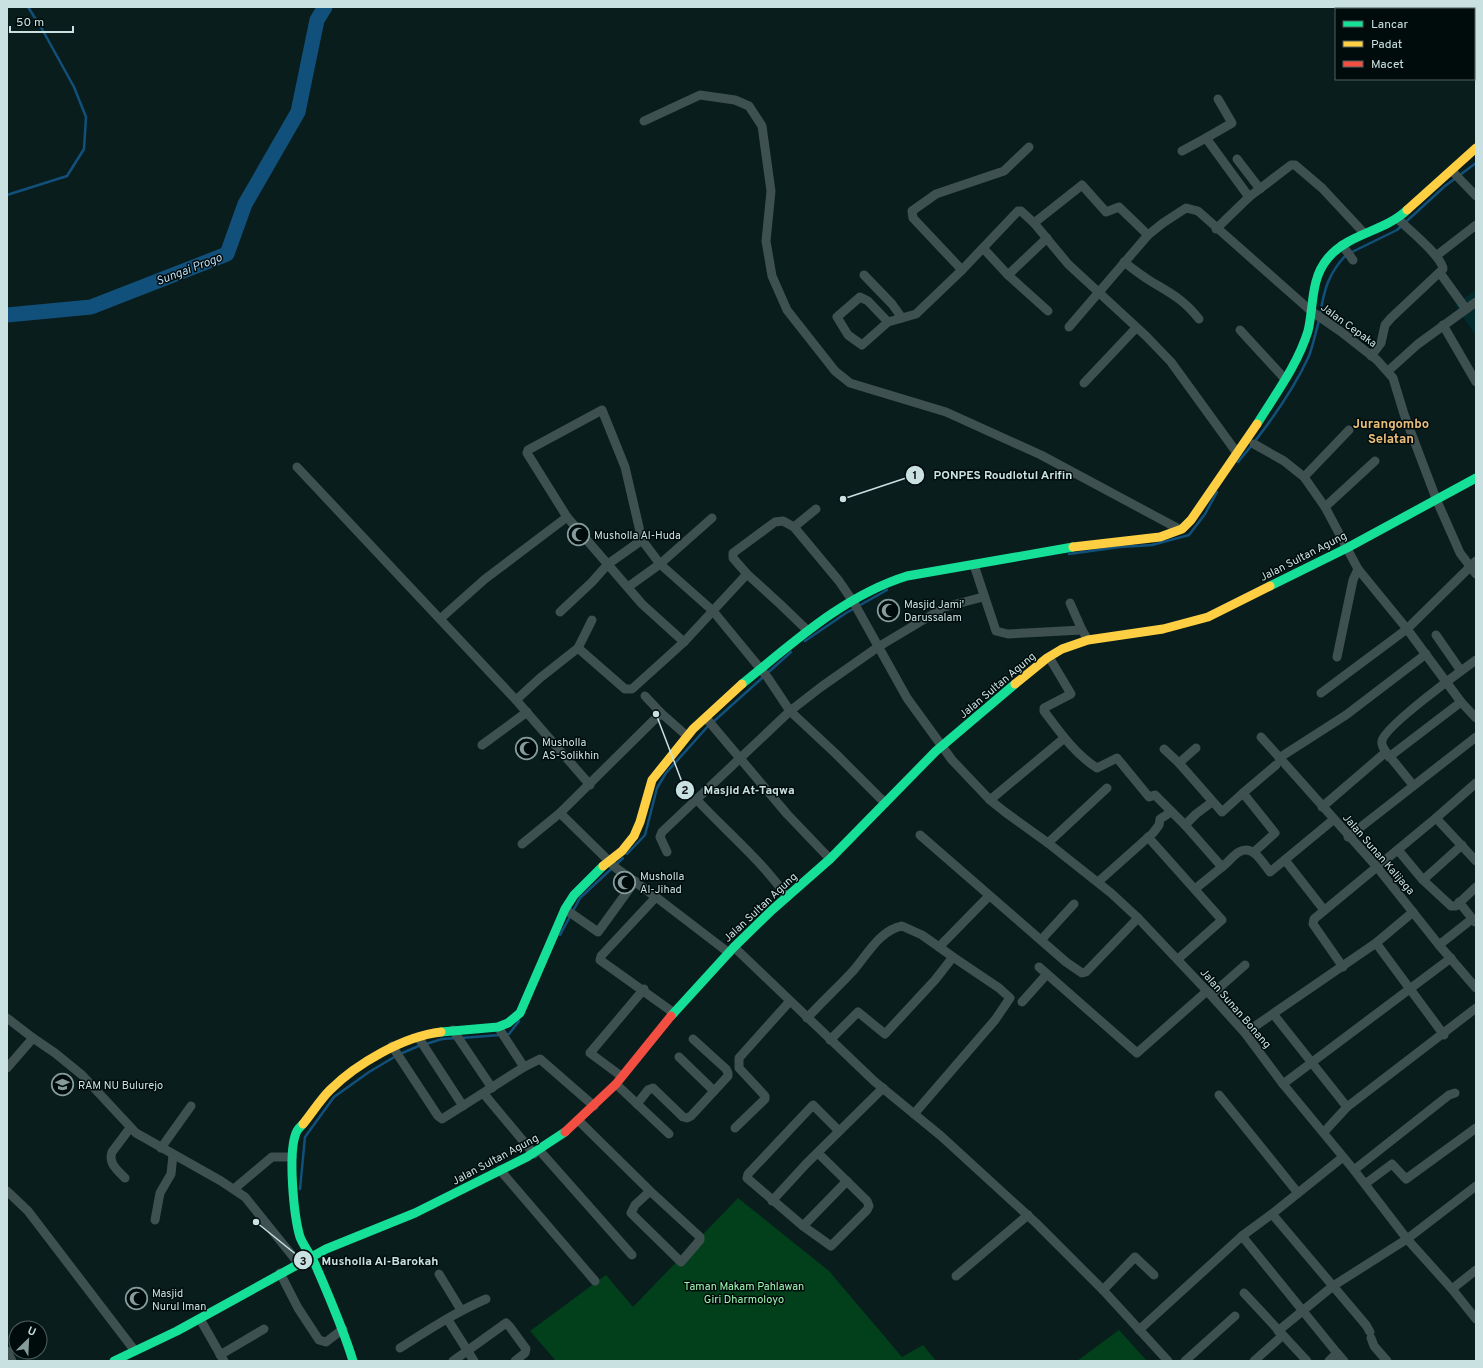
<svg xmlns="http://www.w3.org/2000/svg" width="1483" height="1368" viewBox="0 0 1483 1368" font-family="Overpass,sans-serif">
	<style>
		.built { fill: #012b2c }
		.green { fill: #01401a }
		.lines { fill: none; stroke-linecap: round; stroke-linejoin: round }
		.stream { stroke: #11507b; stroke-width: 2.5 }
		.river { stroke: #11507b; stroke-width: 15 }
		.street { stroke: #3e5050; stroke-width: 9 }
		.fast { stroke: #16e098; stroke-width: 9 }
		.slow { stroke: #ffcf43; stroke-width: 9 }
		.jam { stroke: #f24e42; stroke-width: 9 }
		.labels { text-anchor: middle; stroke-width: 3; stroke-linejoin: round; paint-order: stroke }
		.street-label { font-size: 11px; fill: #cae1e1; stroke: #000c0c }
		.poi-label { font-size: 11px; fill: #cae1e1; stroke: #000c0c; text-anchor: start }
		.park-label { font-size: 11px; fill: #9ef6af; stroke: #000c0c }
		.water-label { font-size: 12px; font-style: italic; fill: #b9daf6; stroke: #000c0c }
		.quarter-label { font-size: 13px; font-weight: bold; fill: #eabe7a; stroke: #000c0c }
		.leader { fill: none; stroke: #cae1e1; stroke-width: 1.5 }
		.callout-dot { fill: #cae1e1; stroke: #000c0c; stroke-width: 1.5 }
		.mark-label { font-size: 12px; text-anchor: middle; font-weight: bold; fill: #111 }
		.callout-label { font-size: 12px; text-anchor: middle; font-weight: bold; fill: #cae1e1; stroke: #000c0c; stroke-width: 3; stroke-linejoin: round; paint-order: stroke }
	</style>
	<rect width="100%" height="100%" fill="#091d1d"/>
	<!-- built -->
	<polygon class="built" points="1476,290 1476,336 1455,305"/>
	<!-- green -->
	<g class="green">
		<polygon points="738,1198 829,1271 902,1357 923,1345 936,1361 556,1361 530,1331 606,1275 633,1307"/>
		<polygon points="1119,1330 1147,1361 1077,1361"/>
	</g>
	<g class="lines">
		<!-- stream -->
		<g class="stream">
			<polyline points="7,195 67,176 84,149 86,117 74,87 42,29 28,7"/>
			<polyline points="1350,253 1397,230 1445,186 1476,163"/>
			<path d="M 1320,315 C 1324,290 1328,274 1346,255"/>
			<path d="M 1238,462 C 1264,431 1292,393 1309,356 C 1313,345 1316,332 1319,320"/>
			<polyline points="1069,554 1120,547 1152,545 1189,535 1205,514 1217,492"/>
			<polyline points="805,641 846,613 887,590"/>
			<polyline points="713,722 791,652"/>
			<polyline points="627,854 645,835 657,788 666,773 709,725"/>
			<polyline points="560,935 580,898 623,858"/>
			<polyline points="505,1035 509,1034 519,1021"/>
			<polyline points="461,1038 500,1035"/>
			<polyline points="426,1044 442,1039 456,1038"/>
			<polyline points="400,1054 421,1045"/>
			<polyline points="300,1189 305,1137 334,1097 369,1072 396,1056"/>
		</g>
		<!-- river -->
		<polyline class="river" points="7,315 91,307 227,254 245,204 298,112 317,20 325,7"/>
		<!-- street -->
		<g class="street">
			<polyline points="1218,99 1232,123 1206,138 1249,197"/>
			<polyline points="644,121 700,95 735,100 749,106 762,126 771,191 766,241 772,276 787,310 835,371 850,383 946,412 1041,455 1179,529"/>
			<polyline points="1182,151 1206,138"/>
			<polyline points="1237,159 1260,189"/>
			<polyline points="1452,171 1476,196"/>
			<polyline points="1034,223 1082,185 1106,212 1119,207 1148,235"/>
			<polyline points="1216,229 1249,197 1291,165 1295,165 1322,188 1364,233"/>
			<polyline points="1342,245 1353,260"/>
			<polyline points="983,248 1008,275 1048,311"/>
			<polyline points="1436,256 1476,225"/>
			<path d="M 1124,262 C 1133,269 1142,276 1152,282 C 1172,294 1184,300 1199,319"/>
			<polyline points="962,270 913,218 912,211 936,194 1004,171 1029,147"/>
			<polyline points="1440,273 1466,309"/>
			<polyline points="864,275 892,304 902,318 916,314 962,270 1018,211 1021,211 1034,223 1068,264 1146,336 1171,362 1237,453"/>
			<polyline points="1008,275 1047,238"/>
			<polyline points="888,322 868,301 860,297 837,317 848,335 862,345 888,322 902,318"/>
			<polyline points="1443,325 1476,382"/>
			<polyline points="1069,327 1148,235 1163,223 1186,208 1198,211 1311,311 1340,331 1377,360 1393,378 1404,414 1437,501 1460,553 1476,574"/>
			<polyline points="1240,330 1285,379"/>
			<path d="M 1371,356 L 1381,343 L 1385,325 L 1391,318 L 1443,269 C 1442,256 1408,229 1398,219"/>
			<polyline points="1388,371 1418,344 1476,302"/>
			<polyline points="1084,383 1136,328"/>
			<polyline points="1254,444 1284,461 1304,477 1325,507 1358,569 1407,629 1461,702 1389,757"/>
			<polyline points="297,467 516,700 590,785"/>
			<polyline points="1304,477 1349,430"/>
			<polyline points="1325,507 1375,461"/>
			<polyline points="712,518 660,564 713,611 768,678 790,711 835,753 885,803"/>
			<polyline points="794,527 816,509"/>
			<polyline points="974,565 996,631 1008,634 1082,630 1088,640"/>
			<polyline points="747,574 733,558 733,553 775,522 783,521 794,527 839,581 852,600"/>
			<polyline points="628,587 660,564 642,540"/>
			<polyline points="854,603 907,698 952,760 990,800 1005,812 1048,843 1111,893 1138,918 1207,991 1245,1033 1283,1084 1354,1170 1407,1239 1452,1289 1476,1319"/>
			<polyline points="1070,603 1082,630"/>
			<polyline points="560,612 592,582 608,564 642,540 625,467 602,410 528,450 527,453 567,517 642,604 684,642"/>
			<polyline points="440,619 485,579 567,517"/>
			<polyline points="1436,635 1461,671"/>
			<polyline points="578,648 625,689 632,689 684,642 747,574 780,604 808,631"/>
			<path d="M 1049,657 L 1071,694 L 1044,708 L 1044,711 C 1059,731 1075,754 1097,768 L 1117,758 L 1149,797 L 1155,795 L 1185,825 L 1222,867 C 1228,863 1233,855 1239,852 C 1253,844 1262,862 1270,872 L 1333,820"/>
			<polyline points="1337,657 1353,580 1358,569"/>
			<polyline points="1321,693 1407,629 1476,561"/>
			<polyline points="645,696 661,713"/>
			<polyline points="516,700 540,678 578,648 592,620"/>
			<polyline points="1461,702 1476,718"/>
			<polyline points="706,718 787,814 830,859"/>
			<polyline points="687,736 661,713 560,813 616,868 656,897 729,953"/>
			<polyline points="1261,737 1377,867 1439,945 1476,988"/>
			<polyline points="482,745 527,712"/>
			<polyline points="1164,749 1179,763 1222,812 1243,793 1275,833 1254,852"/>
			<polyline points="1387,753 1413,785"/>
			<polyline points="1279,758 1346,715 1426,654"/>
			<polyline points="1179,763 1196,748"/>
			<polyline points="1243,793 1276,765"/>
			<path d="M 697,800 C 728,833 761,860 787,897"/>
			<polyline points="990,800 1062,740"/>
			<path d="M 1322,807 L 1386,752 C 1384,749 1381,745 1382,741 C 1384,727 1461,671 1476,660"/>
			<polyline points="1436,818 1476,783"/>
			<polyline points="1185,825 1196,814 1212,802"/>
			<polyline points="920,835 1066,962 1082,973 1086,972 1138,918"/>
			<polyline points="1148,837 1222,920 1178,959"/>
			<polyline points="1348,837 1476,737"/>
			<polyline points="1048,843 1107,788"/>
			<polyline points="522,844 560,813"/>
			<polyline points="1398,850 1423,880 1451,906 1456,906 1476,887"/>
			<polyline points="667,852 660,837 662,832 790,711 821,687 878,647 945,607 983,597"/>
			<polyline points="1285,860 1324,910"/>
			<polyline points="1423,880 1462,845"/>
			<polyline points="1098,882 1153,833 1159,825 1160,819 1171,812"/>
			<polyline points="1195,889 1222,867"/>
			<polyline points="656,897 601,956 600,960 674,1013"/>
			<polyline points="1459,902 1475,922"/>
			<polyline points="565,909 598,932 635,881"/>
			<polyline points="1041,940 1074,904"/>
			<polyline points="1376,943 1444,1035"/>
			<polyline points="1439,945 1472,919"/>
			<polyline points="734,947 874,1081 941,1136 1036,1223 1103,1290 1168,1361"/>
			<polyline points="1039,967 1137,1053 1207,991"/>
			<polyline points="1343,967 1313,924 1314,919 1436,818 1476,861"/>
			<polyline points="1211,995 1245,965"/>
			<polyline points="1022,1002 1047,974"/>
			<polyline points="1274,1015 1347,1107"/>
			<polyline points="7,1018 33,1038 55,1053 82,1075 136,1133 221,1181 245,1197 299,1264"/>
			<path d="M 807,1018 C 822,1002 838,987 853,971 C 867,955 880,930 902,926 L 922,935 L 939,947"/>
			<polyline points="498,1027 524,1067"/>
			<polyline points="453,1030 492,1088"/>
			<polyline points="1245,1033 1376,943 1413,912"/>
			<polyline points="418,1037 463,1106"/>
			<polyline points="830,1040 858,1012 885,1034 935,980 953,957 939,947 989,896"/>
			<polyline points="392,1046 438,1116 442,1119 524,1067 540,1059 594,1106"/>
			<polyline points="679,1057 714,1091"/>
			<polyline points="7,1068 33,1038"/>
			<polyline points="621,1076 590,1053 644,989"/>
			<polyline points="616,1084 669,1134"/>
			<polyline points="1283,1084 1451,958"/>
			<polyline points="484,1094 534,1154"/>
			<polyline points="1219,1095 1298,1193"/>
			<polyline points="637,1104 648,1090 653,1088 683,1117 687,1118 691,1116 728,1076 728,1073 726,1069 693,1039"/>
			<polyline points="914,1114 995,1020 1010,998 999,988 953,957"/>
			<polyline points="579,1121 650,1191 635,1205 631,1213 681,1262 700,1240 700,1237 650,1191"/>
			<polyline points="735,1128 765,1099 765,1096 739,1068 739,1058 790,1001"/>
			<polyline points="1324,1132 1347,1107 1476,1008"/>
			<polyline points="161,1148 191,1106"/>
			<polyline points="540,1151 632,1255"/>
			<polyline points="818,1153 867,1201 869,1206 867,1210 831,1246 803,1226 747,1178 748,1174 813,1105 839,1131"/>
			<polyline points="500,1170 595,1281"/>
			<polyline points="1354,1170 1449,1095 1455,1093"/>
			<path d="M 125,1178 C 117,1170 108,1163 112,1152 L 130,1128"/>
			<polyline points="1365,1184 1392,1164 1406,1179 1476,1128"/>
			<polyline points="234,1189 272,1157 292,1157"/>
			<polyline points="7,1191 28,1211 135,1351"/>
			<polyline points="772,1201 806,1164 883,1088"/>
			<polyline points="1272,1214 1366,1325 1370,1332"/>
			<polyline points="155,1220 160,1193 171,1174 173,1155"/>
			<polyline points="803,1226 847,1181"/>
			<polyline points="1242,1236 1337,1353 1329,1361"/>
			<polyline points="280,1273 298,1308 319,1340 326,1342 343,1329"/>
			<polyline points="439,1274 461,1310"/>
			<polyline points="956,1276 1028,1215"/>
			<polyline points="1452,1289 1476,1270"/>
			<polyline points="1103,1290 1135,1257 1154,1275"/>
			<polyline points="1244,1293 1307,1361"/>
			<polyline points="200,1319 224,1361"/>
			<polyline points="448,1320 474,1361"/>
			<polyline points="1139,1330 1242,1236 1272,1214 1343,1157"/>
			<polyline points="1278,1331 1333,1286 1407,1239 1476,1186"/>
			<polyline points="1371,1338 1374,1346 1387,1361"/>
			<path d="M 400,1348 C 428,1330 456,1312 486,1299"/>
			<polyline points="7,1351 12,1361"/>
			<polyline points="1337,1353 1344,1361"/>
			<polyline points="220,1355 264,1329"/>
			<polyline points="453,1361 506,1323 510,1327 526,1349 525,1353 515,1361"/>
			<polyline points="1185,1361 1235,1316"/>
			<polyline points="1254,1361 1282,1336"/>
		</g>
		<!-- fast -->
		<g class="fast">
			<path d="M 1257,424 C 1275,395 1298,364 1308,331 C 1314,307 1310,279 1328,258 C 1349,233 1384,232 1407,210"/>
			<polyline points="1270,586 1347,548 1476,478"/>
			<path d="M 742,684 C 793,643 843,596 907,576 L 1073,547"/>
			<polyline points="671,1016 734,947 772,910 830,859 936,751 1015,684"/>
			<polyline points="441,1032 498,1027 508,1023 520,1013 565,909 574,895 603,866"/>
			<path d="M 303,1124 C 301,1126 298,1129 297,1131 C 287,1150 294,1217 300,1237 C 304,1247 311,1255 315,1264 C 329,1296 343,1328 353,1361"/>
			<polyline points="114,1361 177,1331 326,1249 415,1213 527,1157 565,1132"/>
		</g>
		<!-- slow -->
		<g class="slow">
			<polyline points="1407,210 1476,148"/>
			<polyline points="1073,547 1160,537 1182,529 1191,520 1257,424"/>
			<polyline points="1015,684 1047,658 1062,649 1088,640 1163,629 1208,617 1270,586"/>
			<polyline points="603,866 622,851 634,836 640,822 652,780 693,729 742,684"/>
			<path d="M 303,1124 C 312,1113 320,1100 330,1090 C 356,1064 404,1036 441,1032"/>
		</g>
		<!-- jam -->
		<polyline class="jam" points="565,1132 616,1084 671,1016"/>
	</g>
	<!-- icons -->
	<defs>
		<symbol id="mosque-ring" viewBox="-11 -11 22 22"><circle r="9.5" fill="#000c0c" stroke="#869c9c" stroke-width="1.5"/><path d="M3.5-4.9A6 6 0 1 0 3.5 4.9A5 5 0 1 1 3.5-4.9Z" fill="#869c9c"/></symbol>
		<symbol id="school-ring" viewBox="-11 -11 22 22"><circle r="9.5" fill="#000c0c" stroke="#869c9c" stroke-width="1.5"/><path d="M0-5L7-2L0 1L-7-2ZM-4 1L0 2.5L4 1V4Q0 6-4 4Z" fill="#869c9c"/></symbol>
	</defs>
	<g fill-rule="evenodd">
		<use href="#mosque-ring" x="566" y="522" width="25" height="25"/>
		<use href="#mosque-ring" x="876" y="598" width="25" height="25"/>
		<use href="#mosque-ring" x="514" y="736" width="25" height="25"/>
		<use href="#mosque-ring" x="612" y="870" width="25" height="25"/>
		<use href="#school-ring" x="50" y="1072" width="25" height="25"/>
		<use href="#mosque-ring" x="124" y="1286" width="25" height="25"/>
	</g>
	<g class="labels">
		<!-- street labels -->
		<g class="street-label">
			<text transform="translate(1349 325) rotate(36)" y="4">Jalan Cepaka</text>
			<text transform="translate(1303 556) rotate(-27)" y="4">Jalan Sultan Agung</text>
			<text transform="translate(997 685) rotate(-40)" y="4">Jalan Sultan Agung</text>
			<text transform="translate(1379 854) rotate(49)" y="4">Jalan Sunan Kalijaga</text>
			<text transform="translate(760 907) rotate(-43)" y="4">Jalan Sultan Agung</text>
			<text transform="translate(1236 1008) rotate(49)" y="4">Jalan Sunan Bonang</text>
			<text transform="translate(495 1159) rotate(-28)" y="4">Jalan Sultan Agung</text>
		</g>
		<!-- poi labels -->
		<g class="poi-label">
			<text x="594" y="539">Musholla Al-Huda</text>
			<text x="904" y="608">Masjid Jami'<tspan x="904" dy="13">Darussalam</tspan></text>
			<text x="542" y="746">Musholla<tspan x="542" dy="13">AS-Solikhin</tspan></text>
			<text x="640" y="880">Musholla<tspan x="640" dy="13">Al-Jihad</tspan></text>
			<text x="78" y="1089">RAM NU Bulurejo</text>
			<text x="152" y="1297">Masjid<tspan x="152" dy="13">Nurul Iman</tspan></text>
		</g>
		<!-- park labels -->
		<g class="park-label">
			<text x="744" y="1290">Taman Makam Pahlawan<tspan x="744" dy="13">Giri Dharmoloyo</tspan></text>
		</g>
		<!-- water labels -->
		<g class="water-label">
			<text transform="translate(189 269) rotate(-21)" y="4">Sungai Progo</text>
		</g>
		<!-- quarter labels -->
		<g class="quarter-label">
			<text x="1391" y="428">Jurangombo<tspan x="1391" dy="15">Selatan</tspan></text>
		</g>
	</g>
	<!-- callouts -->
	<path class="leader" d="M843 499L915 475M656 714L685 790M256 1222L303 1260"/>
	<g class="callout-dot">
		<circle cx="843" cy="499" r="4"/>
		<circle cx="656" cy="714" r="4"/>
		<circle cx="256" cy="1222" r="4"/>
		<circle cx="915" cy="475" r="10"/>
		<circle cx="685" cy="790" r="10"/>
		<circle cx="303" cy="1260" r="10"/>
	</g>
	<g class="mark-label">
		<text x="915" y="479">1</text>
		<text x="685" y="794">2</text>
		<text x="303" y="1265">3</text>
	</g>
	<g class="callout-label">
		<text x="1003" y="479">PONPES Roudlotul Arifin</text>
		<text x="749" y="794">Masjid At-Taqwa</text>
		<text x="380" y="1265">Musholla Al-Barokah</text>
	</g>
	<!-- border -->
	<rect width="1483" height="1368" fill="none" stroke="#cae1e1" stroke-width="16"/>
	<!-- legend -->
	<rect x="1335" y="8" width="140" height="72" fill="#000c0c" stroke="#516161"/>
	<rect x="1343" y="21" width="20" height="6" fill="#16e098" stroke="#516161"/>
	<text x="1371" y="28" font-size="12" fill="#cae1e1">Lancar</text>
	<rect x="1343" y="41" width="20" height="6" fill="#ffcf43" stroke="#516161"/>
	<text x="1371" y="48" font-size="12" fill="#cae1e1">Padat</text>
	<rect x="1343" y="61" width="20" height="6" fill="#f24e42" stroke="#516161"/>
	<text x="1371" y="68" font-size="12" fill="#cae1e1">Macet</text>
	<!-- north arrow -->
	<g transform="translate(28 1340) rotate(24)"><circle r="19" fill="#000c0c" stroke="#516161"/>
	<path d="M0-3L7 15L0 10L-7 15Z" fill="#869c9c"/>
	<text y="-6" font-size="11" font-weight="bold" text-anchor="middle" fill="#cae1e1">U</text>
	</g>
	<!-- scale -->
	<path d="M10 26v6h63v-6" fill="none" stroke="#cae1e1" stroke-width="2"/>
	<text x="16" y="26" font-size="12" fill="#cae1e1" stroke="#000c0c" stroke-width="3" paint-order="stroke">50 m</text>
</svg>
